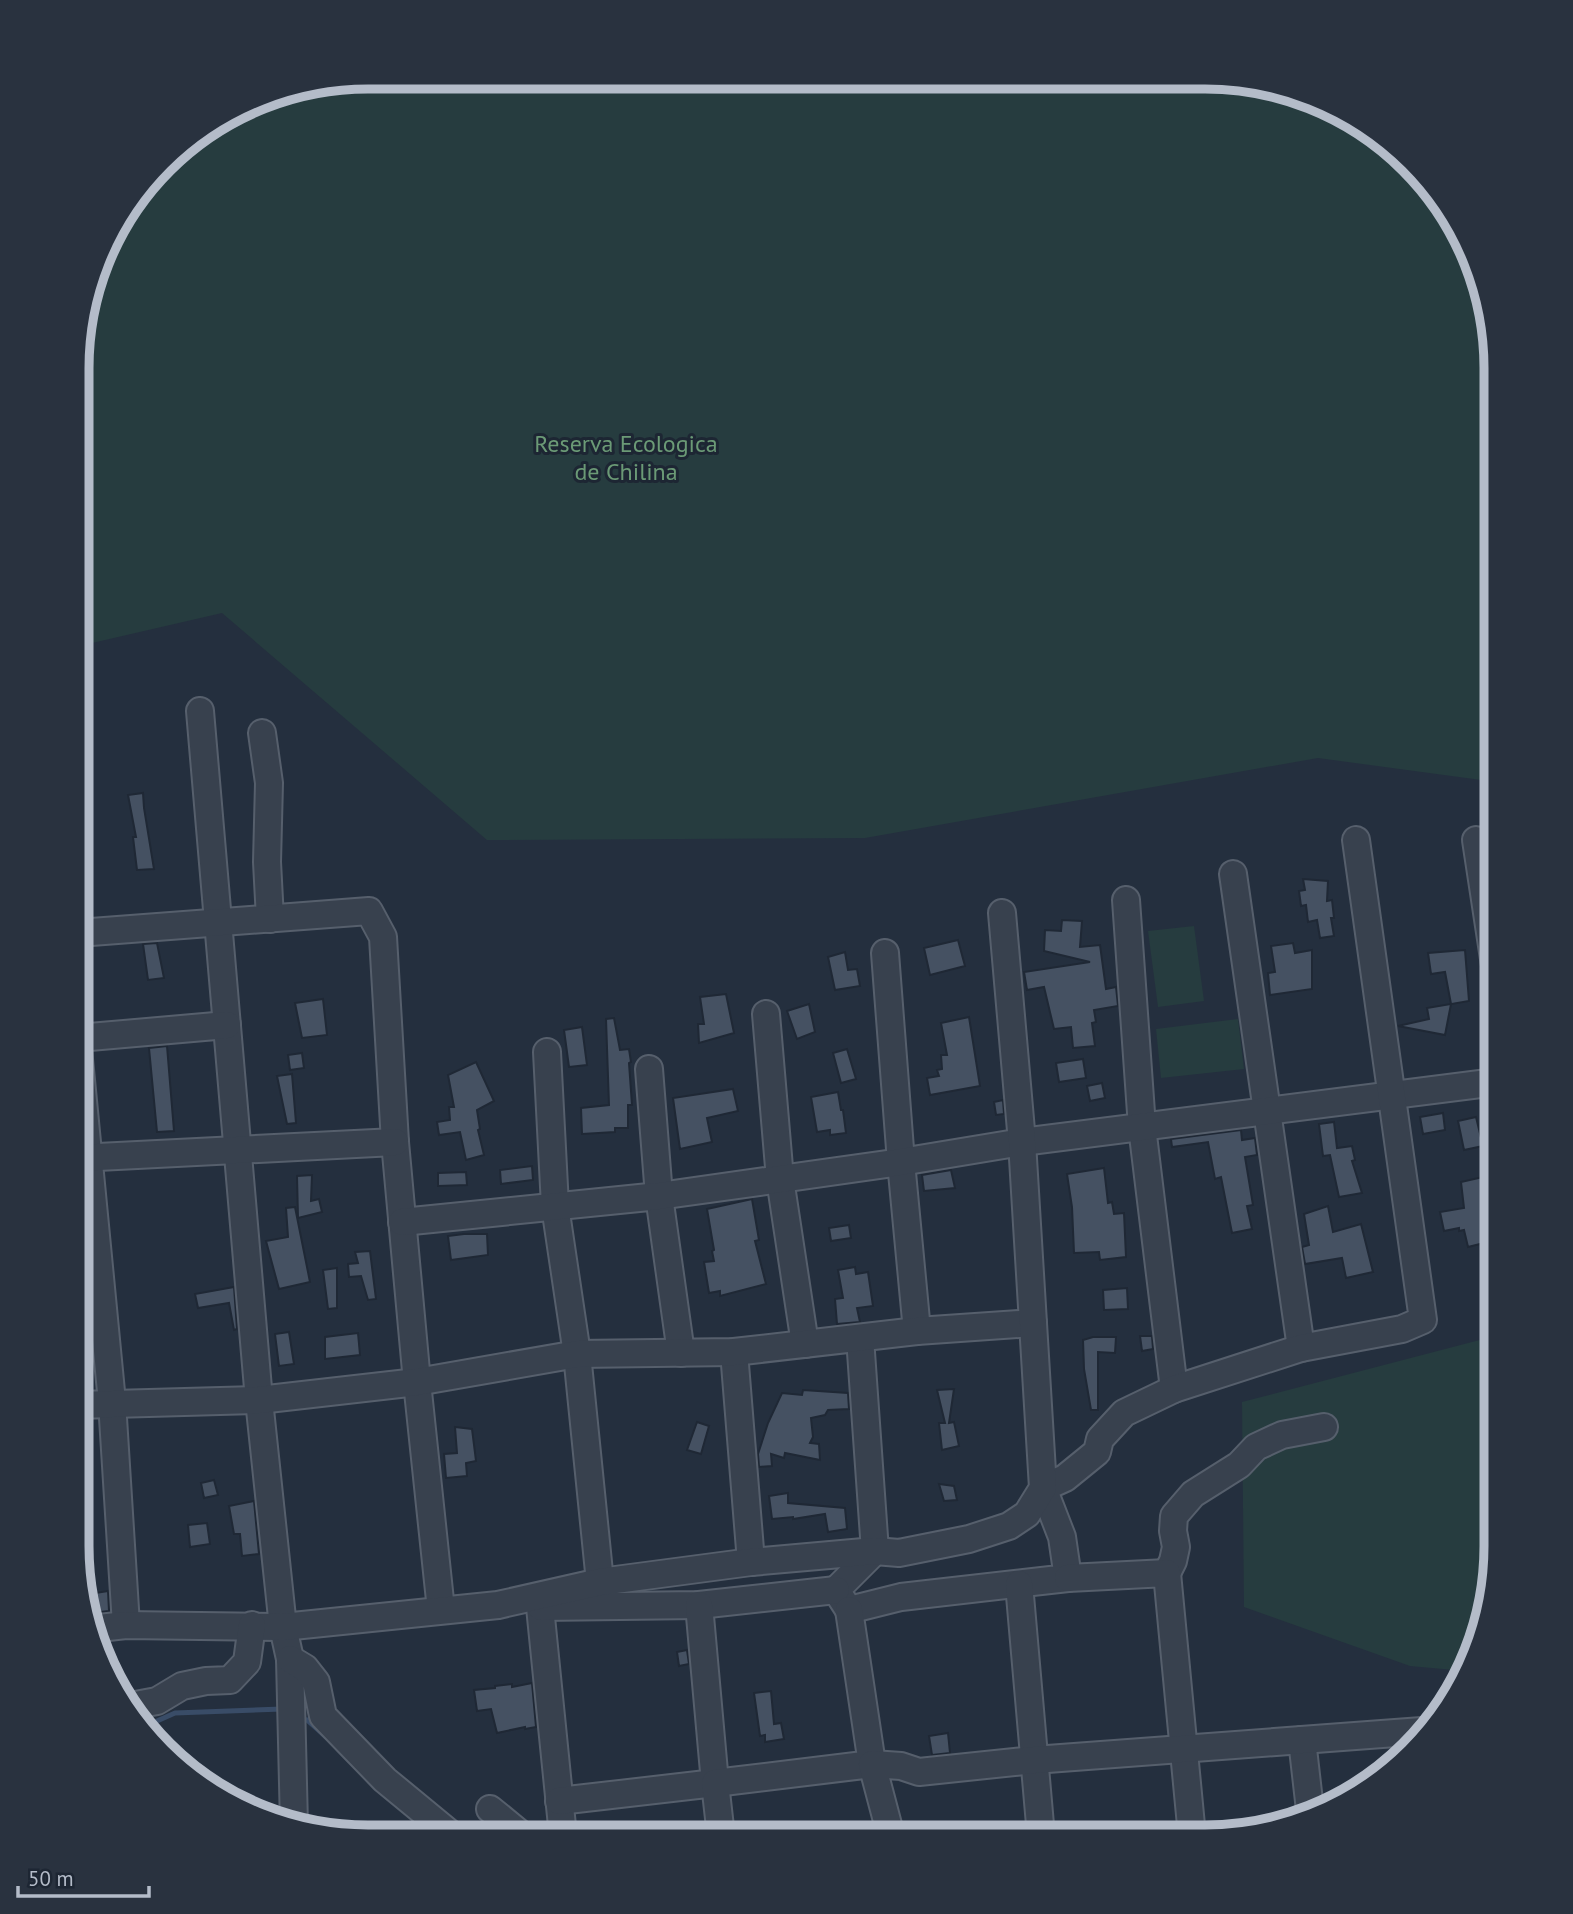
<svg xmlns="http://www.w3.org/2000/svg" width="1573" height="1914" viewBox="0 0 1573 1914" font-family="'PT Sans',sans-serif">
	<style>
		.green { fill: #263c3f }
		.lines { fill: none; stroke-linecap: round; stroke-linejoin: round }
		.stream { stroke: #394c67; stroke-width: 5 }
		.building { fill: #455162; stroke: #1f2835; stroke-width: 2 }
		.minor-casing { stroke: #565f6c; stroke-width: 30 }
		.minor { stroke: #38414e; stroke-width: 26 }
		.labels { text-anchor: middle; stroke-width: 6; stroke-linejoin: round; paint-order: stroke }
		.park-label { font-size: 24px; fill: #6b9a76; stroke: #1d2633 }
		.rim { fill: none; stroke: #b4bcc9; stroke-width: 9 }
	</style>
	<rect width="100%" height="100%" fill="#242f3e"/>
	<!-- green -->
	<g class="green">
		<polygon points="368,77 1243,80 1367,126 1457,223 1486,292 1496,368 1496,782 1318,758 865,838 487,840 222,613 79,646 80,330 116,223 176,149 274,93"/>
		<polygon points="1194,926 1204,1001 1158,1007 1148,931"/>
		<polygon points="1238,1019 1244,1069 1161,1078 1156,1029"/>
		<polygon points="1495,1336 1495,1565 1480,1640 1465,1671 1410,1666 1244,1607 1242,1402"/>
	</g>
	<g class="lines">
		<!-- stream -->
		<g class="stream">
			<polyline points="307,1720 326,1737"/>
			<polyline points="148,1725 175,1713 282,1709"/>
		</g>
	</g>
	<!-- building -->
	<g class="building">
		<polygon points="143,793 144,808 154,869 137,870 133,837 136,837 128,795"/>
		<polygon points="1303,879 1328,881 1327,901 1332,900 1334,918 1331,918 1334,936 1320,938 1317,920 1308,922 1306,905 1301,906 1299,891 1305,890"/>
		<polygon points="1062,920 1082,921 1080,947 1100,945 1106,989 1116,987 1118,1006 1094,1010 1096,1022 1092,1023 1095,1046 1073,1048 1071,1027 1054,1029 1044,987 1027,990 1024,972 1090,962 1044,951 1045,930 1061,931"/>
		<polygon points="958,940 965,966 930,975 924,948"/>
		<polygon points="157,943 164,978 148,980 143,944"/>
		<polygon points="1293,943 1295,953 1312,950 1312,989 1270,995 1268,973 1275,972 1271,946"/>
		<polygon points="1465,950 1469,1001 1451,1004 1445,1035 1398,1026 1429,1019 1427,1008 1451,1004 1445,972 1431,974 1428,953"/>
		<polygon points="845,952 848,970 857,969 860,986 835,990 828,957"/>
		<polygon points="726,994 734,1033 699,1043 698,1024 704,1024 700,997"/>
		<polygon points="323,999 327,1035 302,1038 295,1003"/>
		<polygon points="809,1004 815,1032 797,1039 787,1011"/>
		<polygon points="969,1017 980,1086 930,1095 927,1078 939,1076 937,1070 942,1069 941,1055 947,1055 941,1023"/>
		<polygon points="614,1018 620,1050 629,1049 631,1062 629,1063 632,1105 628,1105 628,1128 615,1128 615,1132 582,1134 581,1108 609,1105 606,1019"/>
		<polygon points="582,1027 587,1065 569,1067 564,1030"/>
		<polygon points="167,1046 174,1131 157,1132 149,1048"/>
		<polygon points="847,1049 856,1079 841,1083 833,1053"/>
		<polygon points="302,1053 304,1068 290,1070 288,1055"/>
		<polygon points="1083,1059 1086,1078 1059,1082 1056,1063"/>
		<polygon points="476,1062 494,1101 477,1110 480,1129 478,1130 484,1155 466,1160 460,1132 439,1135 437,1122 450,1120 449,1107 454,1107 448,1075"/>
		<polygon points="292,1074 296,1123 287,1124 277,1076"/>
		<polygon points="1102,1083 1105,1098 1090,1101 1087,1086"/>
		<polygon points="733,1089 738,1111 707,1118 712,1142 680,1149 673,1098"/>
		<polygon points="838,1092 841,1110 843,1110 846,1133 830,1135 830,1130 817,1132 811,1097"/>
		<polygon points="1003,1100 1004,1114 996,1115 994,1102"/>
		<polygon points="1443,1113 1445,1130 1423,1134 1420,1117"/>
		<polygon points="1476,1117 1483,1146 1464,1150 1458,1121"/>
		<polygon points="1334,1122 1337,1148 1352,1146 1355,1160 1352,1161 1362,1193 1339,1197 1330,1155 1323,1156 1319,1124"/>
		<polygon points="1241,1130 1242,1140 1255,1138 1257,1155 1245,1157 1253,1205 1247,1206 1252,1229 1232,1233 1221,1177 1215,1179 1208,1142 1172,1147 1171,1139"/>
		<polygon points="532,1166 533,1180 501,1184 500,1170"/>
		<polygon points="1104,1168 1108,1203 1112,1202 1114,1214 1124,1213 1126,1257 1100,1260 1099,1252 1074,1253 1072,1207 1067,1174"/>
		<polygon points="951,1170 955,1188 924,1191 922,1175"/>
		<polygon points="466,1172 467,1185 438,1186 438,1173"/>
		<polygon points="1496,1174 1496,1231 1490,1232 1492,1241 1468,1247 1464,1230 1459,1231 1459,1228 1444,1231 1440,1212 1464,1208 1461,1182"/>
		<polygon points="312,1175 311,1201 319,1199 322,1212 298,1218 297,1176"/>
		<polygon points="752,1199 759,1240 755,1241 766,1284 720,1296 720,1291 709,1293 704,1262 714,1261 712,1251 714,1250 707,1209"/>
		<polygon points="1328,1206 1333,1232 1361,1224 1373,1272 1346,1278 1342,1258 1305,1264 1302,1247 1309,1245 1304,1214"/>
		<polygon points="295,1207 310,1282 279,1289 266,1241 288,1237 286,1208"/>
		<polygon points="849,1225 851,1238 831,1241 829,1228"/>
		<polygon points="464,1234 487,1234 488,1255 451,1260 448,1236"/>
		<polygon points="370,1251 376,1299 368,1300 361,1276 349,1277 348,1264 358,1263 355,1252"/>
		<polygon points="855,1267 856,1274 868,1272 873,1306 857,1308 860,1322 837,1324 835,1299 843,1298 838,1270"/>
		<polygon points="337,1268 337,1308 328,1309 323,1270"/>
		<polygon points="234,1287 237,1329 234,1330 229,1303 198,1308 195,1294"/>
		<polygon points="1127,1288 1128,1309 1104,1310 1103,1290"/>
		<polygon points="289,1332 294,1364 279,1366 275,1334"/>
		<polygon points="358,1333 360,1355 325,1359 325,1337"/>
		<polygon points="1140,1336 1152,1336 1153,1349 1142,1351"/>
		<polygon points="1093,1337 1116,1337 1115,1353 1098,1352 1098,1410 1091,1410 1084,1369 1083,1340"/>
		<polygon points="954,1389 949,1423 954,1422 959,1446 942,1450 939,1423 945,1423 937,1390"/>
		<polygon points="803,1390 848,1393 849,1409 828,1410 825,1415 811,1418 813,1437 810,1443 819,1444 820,1460 785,1453 784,1458 771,1454 772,1466 759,1467 758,1454 768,1423 782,1393 802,1395"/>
		<polygon points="697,1422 709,1426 701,1454 687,1450"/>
		<polygon points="455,1427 472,1429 476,1461 466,1463 467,1476 446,1478 444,1454 457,1453"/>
		<polygon points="214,1480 218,1495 204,1498 201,1483"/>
		<polygon points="939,1484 954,1486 957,1500 944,1501"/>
		<polygon points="788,1493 788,1503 845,1508 847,1529 828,1532 825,1514 793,1519 793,1517 772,1519 769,1496"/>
		<polygon points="254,1501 259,1554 242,1556 240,1534 234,1534 229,1506"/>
		<polygon points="207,1523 210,1544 190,1547 188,1525"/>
		<polygon points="108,1591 109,1611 92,1613 89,1594"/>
		<polygon points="687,1650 689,1664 679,1666 677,1652"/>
		<polygon points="532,1683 536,1727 525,1729 525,1727 497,1733 491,1709 477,1711 474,1690 495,1688 495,1686 512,1684 512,1687"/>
		<polygon points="771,1691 774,1724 781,1723 784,1739 765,1742 765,1735 760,1736 754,1693"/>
		<polygon points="948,1733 950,1753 932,1755 929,1736"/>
	</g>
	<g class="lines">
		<defs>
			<g id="minor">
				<polyline points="200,711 259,1400 283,1627 290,1659 294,1825"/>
				<polyline points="262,733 269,783 267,862 270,919"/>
				<polyline points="1476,840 1496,972"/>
				<polyline points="1233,874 1301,1348"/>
				<polyline points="1126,900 1142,1127 1174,1389"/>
				<polyline points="78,933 369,911 383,937 395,1142 417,1382 441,1610"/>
				<polyline points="885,953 901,1162 917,1331"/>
				<polyline points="766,1014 780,1179 805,1344"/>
				<polyline points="78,1038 227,1025"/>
				<polyline points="78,1049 112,1402 126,1625"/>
				<polyline points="547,1052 555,1206 577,1354 600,1582"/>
				<polyline points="649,1069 659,1196 681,1353"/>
				<polyline points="78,1158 395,1142"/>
				<polyline points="402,1222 659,1196 901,1162 1022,1142 1496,1082"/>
				<polyline points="860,1338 875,1551 836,1590 849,1610 901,1597 1068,1578 1062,1537 1043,1488 1065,1478 1097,1452 1100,1439 1124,1413 1174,1389 1301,1348 1402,1329 1423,1320 1356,840"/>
				<polyline points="734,1352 751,1562"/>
				<polyline points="77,1405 259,1400 417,1382 577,1354 734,1352 917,1331 1033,1323"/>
				<polyline points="1167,1573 1173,1561 1176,1547 1173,1531 1174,1516 1193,1494 1239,1465 1256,1447 1282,1435 1324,1427"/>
				<polyline points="1068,1578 1167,1573 1192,1836"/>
				<polyline points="1019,1584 1041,1836"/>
				<polyline points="540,1607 563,1836"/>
				<polyline points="541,1607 699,1605 836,1590"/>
				<polyline points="90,1629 126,1625 283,1627 498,1605 600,1582 751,1562 875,1551 899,1553 969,1539 1009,1526 1027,1514 1043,1488 1022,1142 1002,913"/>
				<polyline points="290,1659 305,1668 316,1682 323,1716 385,1780 453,1836"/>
				<polyline points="130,1706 157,1701 182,1686 206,1681 230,1680 247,1662 252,1625"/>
				<polyline points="1302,1740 1310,1810"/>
				<polyline points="559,1801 715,1783 699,1605"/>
				<polyline points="490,1809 523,1836"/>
				<polyline points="721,1836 715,1783 872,1764 849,1610"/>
				<polyline points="891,1836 872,1764 901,1766 919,1772 1034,1760 1422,1731"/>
			</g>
		</defs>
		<!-- minor casing -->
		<use href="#minor" class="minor-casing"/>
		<!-- minor -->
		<use href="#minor" class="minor"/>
	</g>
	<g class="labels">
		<!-- park labels -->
		<g class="park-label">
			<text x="626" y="452">Reserva Ecologica<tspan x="626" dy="28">de Chilina</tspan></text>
		</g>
	</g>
	<!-- crop -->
	<path d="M0 0H1573V1914H0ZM368 89H1205A279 279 0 0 1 1484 368V1546A279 279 0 0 1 1205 1825H368A279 279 0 0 1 89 1546V368A279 279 0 0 1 368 89Z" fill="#29323f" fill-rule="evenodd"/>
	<path class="rim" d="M368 89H1205A279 279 0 0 1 1484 368V1546A279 279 0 0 1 1205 1825H368A279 279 0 0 1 89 1546V368A279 279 0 0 1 368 89Z"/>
	<!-- scale -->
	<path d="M18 1886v10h131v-10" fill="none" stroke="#b4bcc9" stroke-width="3.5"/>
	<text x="28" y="1886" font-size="21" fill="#b4bcc9" stroke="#1d2633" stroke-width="5" paint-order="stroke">50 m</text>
</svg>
